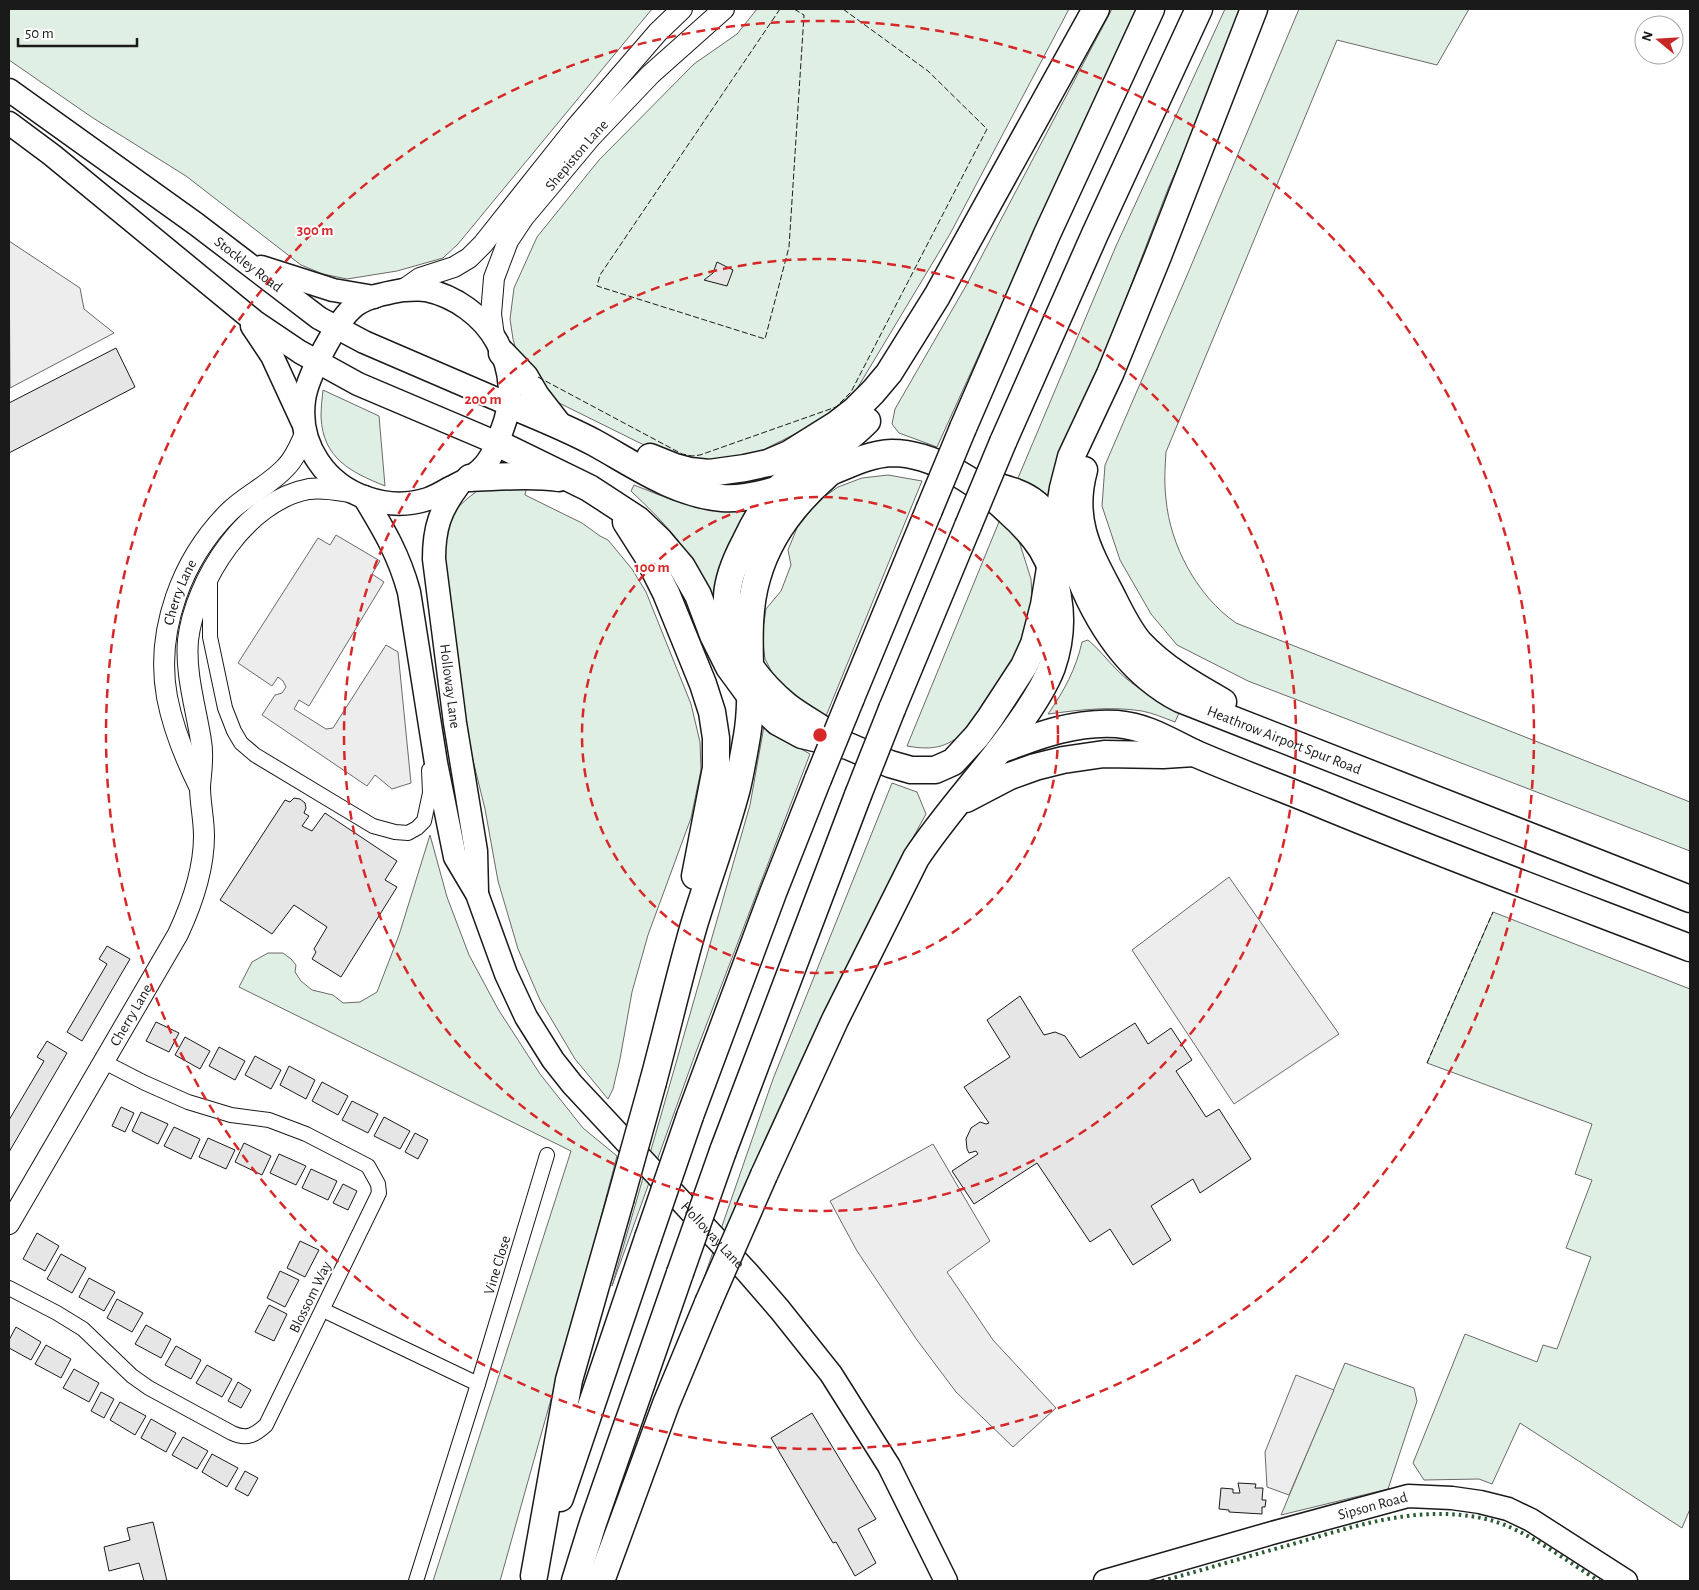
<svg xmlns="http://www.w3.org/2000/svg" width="1699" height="1590" viewBox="0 0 1699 1590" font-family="'Alegreya Sans',sans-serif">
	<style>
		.green { fill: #e0efe3; stroke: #6a6a6a }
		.parking { fill: #ededed; stroke: #6a6a6a }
		.building { fill: #e6e6e6; stroke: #1a1a1a }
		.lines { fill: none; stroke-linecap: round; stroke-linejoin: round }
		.street-casing { stroke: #1a1a1a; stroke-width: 16 }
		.secondary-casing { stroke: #1a1a1a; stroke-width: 22 }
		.primary-casing { stroke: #1a1a1a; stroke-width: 25 }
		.highway-casing { stroke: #1a1a1a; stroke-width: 29 }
		.street { stroke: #fff; stroke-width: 14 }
		.secondary { stroke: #fff; stroke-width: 20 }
		.primary { stroke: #fff; stroke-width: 22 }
		.highway { stroke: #fff; stroke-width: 26 }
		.highway-bridge-casing { stroke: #1a1a1a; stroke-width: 29; stroke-linecap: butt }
		.highway-bridge { stroke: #fff; stroke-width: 26 }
		.hedge { stroke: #2b5a34; stroke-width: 4; stroke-dasharray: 2.5 4; stroke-linecap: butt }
		.fence { stroke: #1a1a1a; stroke-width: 1; stroke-dasharray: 6 2.5; stroke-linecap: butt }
		.ring { fill: none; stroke: #d62828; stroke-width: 2.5; stroke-dasharray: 9 6 }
		.labels { text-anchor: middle; stroke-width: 4; stroke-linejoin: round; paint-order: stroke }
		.street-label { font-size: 15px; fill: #1a1a1a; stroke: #fff }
		.centre { fill: #d62828; stroke: #fff; stroke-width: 2.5 }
		.ring-label { font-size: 15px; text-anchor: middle; font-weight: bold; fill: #d62828; stroke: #fff; stroke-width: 4; stroke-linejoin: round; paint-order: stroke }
	</style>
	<rect width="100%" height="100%" fill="#fff"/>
	<!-- green -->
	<g class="green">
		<polygon points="9,9 652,9 458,244 443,258 397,271 347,279 323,274 301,265 186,176 93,118 9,60"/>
		<polygon points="757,9 1069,9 950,234 849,402 831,416 743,460 718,462 686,459 646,446 551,399 518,357 513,339 510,319 514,288 537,237 599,160 694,64 737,34"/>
		<polygon points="1112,9 1136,9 937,447 899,433 892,424 895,409 967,284"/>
		<polygon points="1225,9 1246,9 1168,189 1115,327 1087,394 1051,499 1033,485 1018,478 1116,246"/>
		<path d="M 1299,9 L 1469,9 L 1437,65 L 1337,40 L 1166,452 C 1165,468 1164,483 1166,499 C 1170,545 1197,596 1236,623 L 1690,802 L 1690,851 L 1248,681 L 1177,645 L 1151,614 L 1120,560 L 1102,506 L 1105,465 L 1188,273 Z"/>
		<path d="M 323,390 L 379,416 L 385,486 C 351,472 323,459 321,417 C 321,408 322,399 323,390 Z"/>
		<polygon points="888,475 922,481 826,716 791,694 776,680 765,659 762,635 766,609 781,591 791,565 788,550 797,528 818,501 838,487 862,478"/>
		<polygon points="527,485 525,495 582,523 600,536 608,540 632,569 646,592 691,704 700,742 701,770 691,818 648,935 632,992 620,1059 613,1089 608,1099 575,1059 540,1000 518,949 498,881 485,809 469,744 444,559 448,523 456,509 468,498 481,488"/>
		<path d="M 634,485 L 672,500 L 698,506 L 752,504 L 714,596 C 702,589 701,575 694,564 C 677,535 655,514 631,491 Z"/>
		<path d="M 1001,517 L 1019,541 L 1031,579 L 1032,597 L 1026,640 L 970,727 C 949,747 935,751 907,746 Z"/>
		<path d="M 1088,640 C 1099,649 1107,660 1118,671 C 1135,688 1158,700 1179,713 L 1175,722 C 1164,718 1153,713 1142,711 C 1110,706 1079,710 1048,714 C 1064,691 1076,669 1082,642 Z"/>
		<polygon points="764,726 780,737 810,754 696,1052 612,1286 750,805"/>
		<path d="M 892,783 L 917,792 L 926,814 C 839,970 769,1135 697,1298 L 773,1079 Z"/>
		<polygon points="430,835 447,897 469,955 498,1009 540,1074 583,1128 617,1156 585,1278 500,1581 433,1581 571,1151 239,987 252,962 268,953 283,953 291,959 296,965 295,972 301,981 312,990 333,995 343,1003 360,1002 377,992 399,935"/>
		<polygon points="1493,912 1690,989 1690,1509 1682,1528 1520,1423 1492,1484 1479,1479 1424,1480 1413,1463 1465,1334 1537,1362 1543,1345 1557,1349 1591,1257 1566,1248 1592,1180 1575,1174 1592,1124 1427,1063"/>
		<polygon points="1345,1363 1414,1388 1417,1401 1388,1489 1281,1515"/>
	</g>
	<!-- parking -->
	<g class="parking">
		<polygon points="9,241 80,288 84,309 114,333 10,388"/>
		<polygon points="336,535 380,561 372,574 384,582 309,706 299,700 294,709 326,729 333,728 386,645 398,652 411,783 392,789 375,775 367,786 262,715 275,695 282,693 286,687 283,681 278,677 272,686 238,663 318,538 330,545"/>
		<polygon points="1229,877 1339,1034 1234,1104 1132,950"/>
		<polygon points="933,1144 990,1241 947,1272 993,1340 1056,1408 1013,1447 956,1392 917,1340 857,1251 830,1201"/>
		<polygon points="1296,1375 1334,1390 1289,1495 1267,1487 1265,1452"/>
	</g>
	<!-- building -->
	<g class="building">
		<polygon points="717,262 733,270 727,286 704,280 713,273"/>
		<polygon points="116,348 135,387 9,453 9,403"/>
		<polygon points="294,798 300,799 305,803 306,808 304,813 309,816 302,826 312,831 325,813 397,861 385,880 397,887 341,977 312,959 316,952 314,949 327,927 294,905 272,934 220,900 285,800 290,802"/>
		<polygon points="107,946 130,959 82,1041 67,1032 107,964 99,959"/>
		<polygon points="1020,996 1044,1035 1055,1032 1065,1036 1080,1058 1135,1023 1148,1044 1171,1028 1192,1060 1176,1071 1206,1117 1219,1109 1251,1159 1200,1193 1193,1179 1151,1206 1171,1240 1133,1265 1110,1229 1090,1242 1037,1163 974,1204 952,1171 978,1154 976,1151 969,1153 967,1149 966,1139 971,1128 980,1122 986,1124 989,1123 964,1087 1010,1057 987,1020"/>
		<polygon points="156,1022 179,1033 169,1052 146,1041"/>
		<polygon points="185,1037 210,1051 200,1069 175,1055"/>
		<polygon points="47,1041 67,1053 9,1152 9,1120 44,1061 37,1057"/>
		<polygon points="219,1047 245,1061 235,1080 209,1066"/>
		<polygon points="255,1056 281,1070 271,1089 245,1075"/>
		<polygon points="289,1066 315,1080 306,1099 280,1085"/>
		<polygon points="322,1082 348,1096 338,1115 312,1101"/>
		<polygon points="352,1101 378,1114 368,1133 342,1120"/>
		<polygon points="121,1107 134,1113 125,1132 112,1126"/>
		<polygon points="141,1112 168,1124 158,1144 132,1131"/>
		<polygon points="384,1117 410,1131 400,1149 374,1136"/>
		<polygon points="174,1127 200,1139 191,1159 164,1146"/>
		<polygon points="415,1133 428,1140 418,1159 405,1152"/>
		<polygon points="208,1138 235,1150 226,1169 199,1157"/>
		<polygon points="244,1143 271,1156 262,1175 235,1162"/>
		<polygon points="279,1154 306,1166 296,1185 270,1173"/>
		<polygon points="311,1169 337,1181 328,1200 302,1188"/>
		<polygon points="343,1184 357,1191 348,1210 333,1203"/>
		<polygon points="37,1233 59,1246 45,1271 23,1259"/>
		<polygon points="300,1241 319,1250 305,1277 287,1268"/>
		<polygon points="61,1254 86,1268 72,1293 47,1279"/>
		<polygon points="280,1271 299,1280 285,1307 267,1298"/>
		<polygon points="89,1278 115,1292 104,1311 79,1297"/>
		<polygon points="117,1299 143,1313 132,1332 107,1318"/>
		<polygon points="269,1305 287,1314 274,1341 255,1332"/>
		<polygon points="146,1325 171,1339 161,1358 135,1344"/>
		<polygon points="16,1327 41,1342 31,1360 9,1348 9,1340"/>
		<polygon points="46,1345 71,1359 61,1378 35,1364"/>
		<polygon points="176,1346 201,1360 191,1379 165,1365"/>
		<polygon points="207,1365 232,1379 222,1397 196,1383"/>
		<polygon points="74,1369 99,1383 89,1402 63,1388"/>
		<polygon points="238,1382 251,1390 241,1408 228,1401"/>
		<polygon points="101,1392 114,1399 104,1418 91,1411"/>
		<polygon points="120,1402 146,1416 135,1435 110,1420"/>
		<polygon points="812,1413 876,1519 858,1529 876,1563 855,1576 836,1542 833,1543 771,1438"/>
		<polygon points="151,1419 176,1433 166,1452 141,1438"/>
		<polygon points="183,1437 208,1451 197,1469 172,1455"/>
		<polygon points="212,1454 238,1468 227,1487 202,1472"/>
		<polygon points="245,1471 258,1478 248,1496 235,1489"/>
		<polygon points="1238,1483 1256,1484 1255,1488 1263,1488 1262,1500 1266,1500 1265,1507 1262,1507 1262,1514 1229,1512 1229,1510 1219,1509 1221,1488 1233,1489 1233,1493 1240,1493"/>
		<polygon points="153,1522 167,1581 144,1581 139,1563 109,1571 104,1547 130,1540 127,1528"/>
	</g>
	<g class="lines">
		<defs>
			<g id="street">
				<polyline points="210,581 210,637 225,708 234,731 241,743 255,755 333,802 373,826 395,832 408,833 417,828 424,821 430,793 429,770"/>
				<path d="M 9,1288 L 57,1313 L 83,1329 L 132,1376 L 149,1388 L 232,1433 C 247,1440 255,1435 266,1425 L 379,1193 L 378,1184 L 368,1166 L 306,1134 L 269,1120 L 231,1115 L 188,1102 L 145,1083 L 102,1061"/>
				<polyline points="323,1310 478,1384"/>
				<polyline points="416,1581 478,1384 547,1155"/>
			</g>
			<g id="secondary">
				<polyline points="403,290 420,278 454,267 469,258 483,244 576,127 658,32 682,9"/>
				<path id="s1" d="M 494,336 L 491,314 L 494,278 L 508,241 L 524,217 L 591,137 L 651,74 L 724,9"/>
				<path id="s2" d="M 199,786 C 185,758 173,728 167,697 C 155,630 182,559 229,512 C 246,495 270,485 286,467 C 295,458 300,445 305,434"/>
				<path id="s3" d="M 9,1224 L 178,934 C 192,904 204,870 204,836 C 204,819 200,803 200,787 C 201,771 204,757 201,741 C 196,708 185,674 188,640 C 195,581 246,500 309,489 C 323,487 337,490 350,492"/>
			</g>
			<g id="primary">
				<path id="s4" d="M 9,90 L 196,224 L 319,318 L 364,342 L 508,404"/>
				<polyline points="9,123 52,155 254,321 300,352 358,384 497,443"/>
				<polyline points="261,267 333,290 374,297"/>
				<path d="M 403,290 C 410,290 418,289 426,290 C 455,296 483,316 497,342 C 512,371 514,399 502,430 C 497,443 492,459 481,469 C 473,477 462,482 452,487 C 444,491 437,496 428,499 C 388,512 341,496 318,461 C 305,442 301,423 304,400 C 307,377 337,319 356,305 C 369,296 387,293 403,290 Z"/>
				<polyline points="252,326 272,356 302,421"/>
				<path id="s5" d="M 459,485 C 440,510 434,528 434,559 L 455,723 L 476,851 L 477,893"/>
				<path id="s6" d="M 364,497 C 384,530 399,555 409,592 L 436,763 L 455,857 L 477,894 L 506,974 L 526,1017 L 553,1060 L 572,1084 L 748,1273 L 780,1310 L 831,1374 L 889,1466 L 946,1581"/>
				<path id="s7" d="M 1105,1581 L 1272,1533 L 1408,1496 L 1452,1498 L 1480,1502 L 1508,1509 L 1531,1520 L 1626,1581"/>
			</g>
			<g id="highway">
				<polyline points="502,353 525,377 536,396 557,423"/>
				<path d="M 508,404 C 537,416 567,428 595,443 C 635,465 675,494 722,498 C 752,501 803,482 833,471 C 852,463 870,454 892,453 C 934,453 980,484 1009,512 C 1037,537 1053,559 1058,597 C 1062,620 1060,644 1052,667 C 1044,688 1031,707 1018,725 C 986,771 947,811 916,858 L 835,1020 L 764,1175"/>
				<polyline points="963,428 1047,234 1151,9"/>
				<polyline points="1003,442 1095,234 1199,9"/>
				<polyline points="497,443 589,488 638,520 659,540 682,567 698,595 713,635 729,667 751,697 778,722 802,735 848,746 890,764 911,770 935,770 953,762 977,736 990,718 1024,666 1034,644 1044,605 1063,488 1071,457 1110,374 1158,256 1254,9"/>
				<polyline points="650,457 675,467 690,471 709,473 745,468 768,463 789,454 837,424 855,410 873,392 889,373 937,296 1096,9"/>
				<path d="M 1084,470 C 1070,521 1089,552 1112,596 C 1120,612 1128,629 1139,642 C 1163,668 1193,685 1223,702"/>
				<path d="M 470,478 C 501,477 529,474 559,478"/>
				<path id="s8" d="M 982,482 C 1000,488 1021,491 1035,503 C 1058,521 1069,553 1080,578 C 1100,627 1132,674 1180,699 L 1690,899"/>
				<polyline points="626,522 647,555 666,593 703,684 712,712 716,738 716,768 695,876"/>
				<polyline points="851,698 929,510"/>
				<polyline points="892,709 968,526"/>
				<path d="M 828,733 C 815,724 800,716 787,706 C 755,680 725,639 727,596 C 728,577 736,559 745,542 C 754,523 765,503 779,488 C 797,469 820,457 841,443 C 850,437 859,429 867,421"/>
				<path d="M 1000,750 C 1037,736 1075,721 1117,724 C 1148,727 1167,740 1194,753 C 1233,770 1274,785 1313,801 C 1438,853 1565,900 1690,948"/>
				<polyline points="966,799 1010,776 1035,767 1063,760 1104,754 1163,755 1194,753"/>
				<path d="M 653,1082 C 667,1030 679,977 694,925 C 708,879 725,834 737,788 C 741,771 744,753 747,736 C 756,682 742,629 757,578 C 768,538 795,503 826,476"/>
				<polyline points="690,1116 773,893 818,779"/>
				<polyline points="723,1151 858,795"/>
				<polyline points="560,1498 648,1238"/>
				<polyline points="534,1576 569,1380 620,1201"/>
				<polyline points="575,1581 593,1523 680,1273"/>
				<polyline points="601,1581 666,1404 708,1303"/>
			</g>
		</defs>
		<!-- street casing -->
		<use href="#street" class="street-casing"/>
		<!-- secondary casing -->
		<use href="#secondary" class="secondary-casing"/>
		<!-- primary casing -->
		<use href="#primary" class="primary-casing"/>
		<!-- highway casing -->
		<use href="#highway" class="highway-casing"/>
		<!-- street -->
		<use href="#street" class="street"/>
		<!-- secondary -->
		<use href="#secondary" class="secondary"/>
		<!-- primary -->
		<use href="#primary" class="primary"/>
		<!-- highway -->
		<use href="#highway" class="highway"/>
		<defs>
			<g id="highway-bridge">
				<polyline points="929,510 963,428"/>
				<polyline points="968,526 1003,442"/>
				<polyline points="818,779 851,698"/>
				<polyline points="858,795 892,709"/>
				<polyline points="620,1201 653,1082"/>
				<polyline points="648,1238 690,1116"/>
				<polyline points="680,1273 723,1151"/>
				<polyline points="708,1303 764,1175"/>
			</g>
		</defs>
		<!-- highway-bridge casing -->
		<use href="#highway-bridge" class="highway-bridge-casing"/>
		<!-- highway-bridge -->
		<use href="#highway-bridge" class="highway-bridge"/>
		<!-- hedge -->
		<path class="hedge" d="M 1162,1581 C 1206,1569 1249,1556 1293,1544 C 1358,1525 1423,1503 1490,1520 C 1525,1529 1568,1562 1599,1581"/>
		<!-- fence -->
		<g class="fence">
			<polyline points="780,9 600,275 597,286 765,339 789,247 804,15 794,9"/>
			<polyline points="538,377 682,454 692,456 700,455 836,407 851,392 987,129 928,71 843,9"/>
			<polyline points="1427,1063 1493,912"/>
		</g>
	</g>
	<!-- distance rings -->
	<g class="ring">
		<circle cx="820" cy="735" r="238"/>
		<circle cx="820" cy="735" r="476"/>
		<circle cx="820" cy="735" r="714"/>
	</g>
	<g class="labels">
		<!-- street labels -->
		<g class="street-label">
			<text dy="5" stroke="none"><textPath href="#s1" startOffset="208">Shepiston Lane</textPath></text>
			<text dy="5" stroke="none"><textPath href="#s4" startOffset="296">Stockley Road</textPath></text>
			<text dy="5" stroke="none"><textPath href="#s2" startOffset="202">Cherry Lane</textPath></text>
			<text dy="5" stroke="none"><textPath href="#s5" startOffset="208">Holloway Lane</textPath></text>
			<text dy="5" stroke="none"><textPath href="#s8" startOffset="418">Heathrow Airport Spur Road</textPath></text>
			<text dy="5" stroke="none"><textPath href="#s3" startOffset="242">Cherry Lane</textPath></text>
			<text dy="5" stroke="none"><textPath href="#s6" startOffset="838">Holloway Lane</textPath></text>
			<text transform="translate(497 1265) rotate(-73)" y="5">Vine Close</text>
			<text transform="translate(310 1297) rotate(-64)" y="5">Blossom Way</text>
			<text dy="5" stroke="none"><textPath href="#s7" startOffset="278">Sipson Road</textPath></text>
		</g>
	</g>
	<circle cx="820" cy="735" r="8" class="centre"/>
	<g class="ring-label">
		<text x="315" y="235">300 m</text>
		<text x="483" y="404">200 m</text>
		<text x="652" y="572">100 m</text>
	</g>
	<!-- border -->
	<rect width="1699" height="1590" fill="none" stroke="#1a1a1a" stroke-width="20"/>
	<!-- north arrow -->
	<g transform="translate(1659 40) rotate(288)"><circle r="24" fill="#ffffff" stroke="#a3a3a3"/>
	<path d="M0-4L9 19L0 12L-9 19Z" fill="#c62828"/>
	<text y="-8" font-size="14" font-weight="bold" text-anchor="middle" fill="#1a1a1a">N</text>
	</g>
	<!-- scale -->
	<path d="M18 38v8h119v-8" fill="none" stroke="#1a1a1a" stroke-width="2.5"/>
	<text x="25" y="38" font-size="15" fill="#1a1a1a" stroke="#ffffff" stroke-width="4" paint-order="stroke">50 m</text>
</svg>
